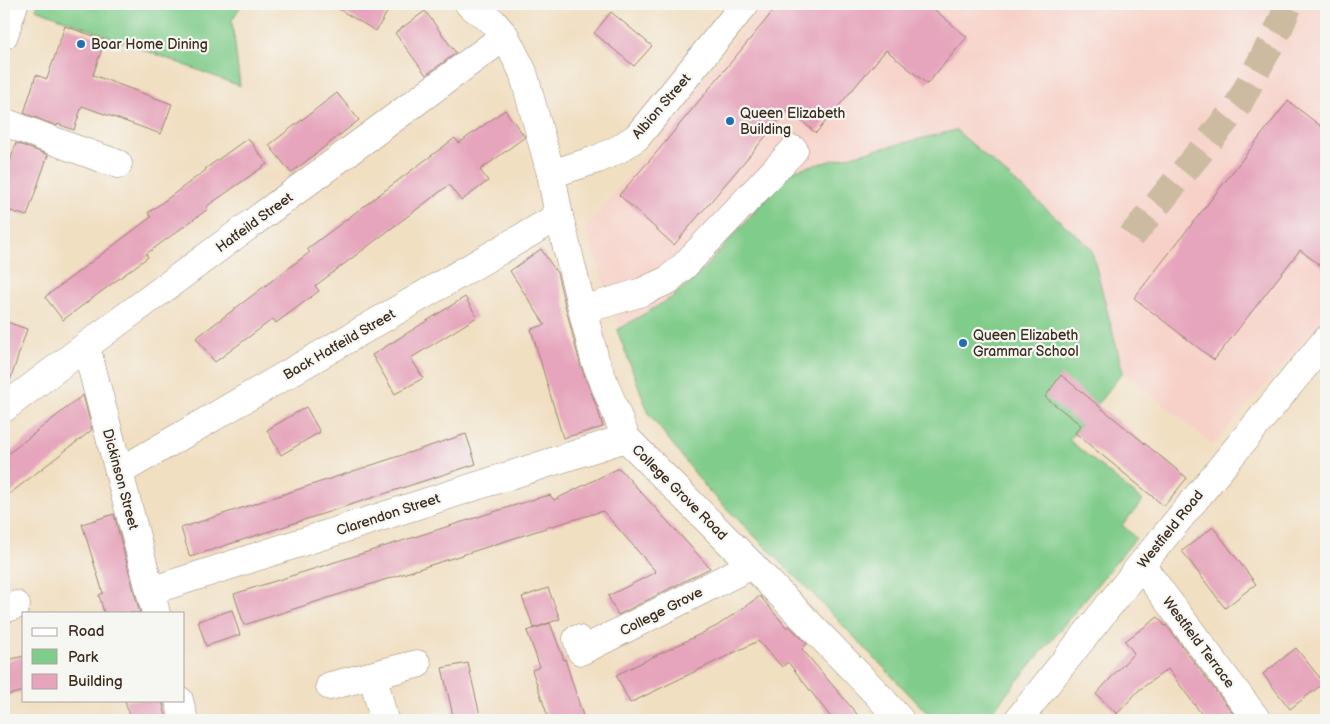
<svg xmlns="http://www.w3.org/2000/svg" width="1330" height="724" viewBox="0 0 1330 724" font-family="'Balsamiq Sans',sans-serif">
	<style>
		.built { fill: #f7d1c8 }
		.green { fill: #80cc8a; stroke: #5e7b54 }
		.building { fill: #e6a5bc }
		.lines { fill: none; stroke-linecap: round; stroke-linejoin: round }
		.minor-tunnel { stroke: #cdbba1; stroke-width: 28; stroke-dasharray: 28 14; stroke-linecap: butt }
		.minor-casing { stroke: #968470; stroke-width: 29 }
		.minor { stroke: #fff; stroke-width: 28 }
		.poi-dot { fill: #1f6fb2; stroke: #f6f6f2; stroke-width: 2 }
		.labels { text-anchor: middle; stroke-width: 4.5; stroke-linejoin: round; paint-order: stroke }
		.poi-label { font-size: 14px; fill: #3b2a1e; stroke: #f6f6f2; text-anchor: start }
		.street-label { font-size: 14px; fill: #3b2a1e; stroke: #f6f6f2 }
	</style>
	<rect width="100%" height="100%" fill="#f6f6f2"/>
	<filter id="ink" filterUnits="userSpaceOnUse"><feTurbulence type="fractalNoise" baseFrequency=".02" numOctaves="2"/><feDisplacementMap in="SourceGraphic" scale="10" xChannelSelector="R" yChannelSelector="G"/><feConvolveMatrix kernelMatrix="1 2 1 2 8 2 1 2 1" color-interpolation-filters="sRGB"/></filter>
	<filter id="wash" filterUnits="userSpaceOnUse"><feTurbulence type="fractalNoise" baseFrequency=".0096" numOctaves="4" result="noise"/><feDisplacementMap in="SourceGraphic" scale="20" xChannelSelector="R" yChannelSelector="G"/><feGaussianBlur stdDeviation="1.12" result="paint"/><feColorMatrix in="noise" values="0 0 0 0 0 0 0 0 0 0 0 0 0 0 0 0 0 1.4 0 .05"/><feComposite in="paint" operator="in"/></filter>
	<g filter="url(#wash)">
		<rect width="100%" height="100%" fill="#f1dfc2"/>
		<!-- built -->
		<polygon class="built" points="764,4 1326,4 1326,315 1213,445 1123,372 1042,475 985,720 934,720 809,590 708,490 649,414 586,229"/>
		<!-- green -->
		<g class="green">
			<polygon points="38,4 242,4 232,20 240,86 36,9"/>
			<polygon points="956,130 1091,248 1123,372 1069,440 1143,501 1122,525 1136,538 985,720 934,720 809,590 708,490 649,414 617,330 671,298 701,272 790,171"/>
		</g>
		<g id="blocks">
			<!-- building -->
			<g class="building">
				<polygon points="330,4 392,4 376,31"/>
				<polygon points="779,4 928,4 967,37 927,84 886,50 816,133 788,110 674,245 619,195 656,153"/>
				<polygon points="425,11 456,53 426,75 395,33"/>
				<polygon points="611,12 652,46 634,66 594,33"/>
				<polygon points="65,26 105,40 93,75 172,104 161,134 82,106 74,130 58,124 57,126 24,113 36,75 47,79"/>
				<polygon points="337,93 359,120 291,173 269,145"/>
				<polygon points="1288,101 1326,130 1326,270 1300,250 1214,360 1134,298"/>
				<polygon points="505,110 525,137 480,170 488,181 461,201 449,185 315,286 319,291 276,323 273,319 215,362 196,338 310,252 307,249 420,164 455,138 459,143"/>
				<polygon points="248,138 267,164 206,207 208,209 146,254 148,257 63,320 45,297 151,217 148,213 206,170 205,169"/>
				<polygon points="16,143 48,155 27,216 4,209 4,180"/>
				<polygon points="541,249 557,273 580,364 598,410 603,427 563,438 531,329 545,325 510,271"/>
				<polygon points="465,297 477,317 411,358 423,378 395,394 372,355"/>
				<polygon points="4,321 27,329 9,384 6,387 4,387"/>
				<polygon points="1061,375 1187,478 1164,506 1075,433 1081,425 1045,397"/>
				<polygon points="83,395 92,430 4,498 4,457"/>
				<polygon points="306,407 320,432 281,455 267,430"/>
				<polygon points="466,434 476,464 190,557 181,528"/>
				<polygon points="619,468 710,568 618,615 608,596 656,572 603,511 549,527 244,625 234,594 538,498 550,495 554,500"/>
				<polygon points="114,514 135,595 140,613 104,613 99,595 103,593 82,524"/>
				<polygon points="1213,527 1256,584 1225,608 1182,551"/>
				<polygon points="548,588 560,619 534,628 522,597"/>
				<polygon points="760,596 787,628 789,626 807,644 802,649 862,720 833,720 788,662 782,667 758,641 630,703 616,675 717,626"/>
				<polygon points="232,610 240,635 206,646 198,621"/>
				<polygon points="1158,617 1165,626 1166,625 1238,720 1206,720 1168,669 1139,690 1117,714 1096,694 1134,653 1125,641"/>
				<polygon points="550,623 564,660 565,659 583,716 570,720 549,720 532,670 540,667 527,631"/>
				<polygon points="1296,648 1324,683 1290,709 1263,674"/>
				<polygon points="24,656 24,691 4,696 4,661"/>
				<polygon points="468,663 481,720 454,720 442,668"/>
				<polygon points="125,700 162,700 167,720 130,720"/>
			</g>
		</g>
	</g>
	<g filter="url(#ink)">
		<use href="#blocks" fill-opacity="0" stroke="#968470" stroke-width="1"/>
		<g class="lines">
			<!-- minor-tunnel -->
			<polyline class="minor-tunnel" points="1131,237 1238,105 1280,26 1289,4"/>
			<defs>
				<g id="minor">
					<polyline points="469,4 493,22 505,36 523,72 551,174 559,216 595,360 626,438 752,565 879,696 900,720"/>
					<polyline points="4,35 14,4"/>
					<polyline points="4,122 70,147 118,164"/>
					<polyline points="551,174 598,159 619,149 637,137 745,4"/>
					<polyline points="583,310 642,292 668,280 685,265 794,150"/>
					<polyline points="86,346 156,613"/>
					<polyline points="4,408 86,346 505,36"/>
					<polyline points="119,472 559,216"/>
					<polyline points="1141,565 1257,720"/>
					<polyline points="150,591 626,438"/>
					<polyline points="4,609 16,605"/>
					<polyline points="577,639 581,651 752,565"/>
					<polyline points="373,676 384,720"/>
					<polyline points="330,686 417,664"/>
					<polyline points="179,700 184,720"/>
					<polyline points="1018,720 1141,565 1326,340"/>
				</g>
			</defs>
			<!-- minor casing -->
			<use href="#minor" class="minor-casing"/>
			<!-- minor -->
			<use href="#minor" class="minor"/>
		</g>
	</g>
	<!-- markers -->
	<g class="poi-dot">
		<circle cx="81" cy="44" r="5"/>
		<circle cx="730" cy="121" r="5"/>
		<circle cx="963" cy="343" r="5"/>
	</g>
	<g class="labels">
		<!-- poi labels -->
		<g class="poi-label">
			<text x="91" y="49">Boar Home Dining</text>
			<text x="740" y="118">Queen Elizabeth<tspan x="740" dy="16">Building</tspan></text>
			<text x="973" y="340">Queen Elizabeth<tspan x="973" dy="16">Grammar School</tspan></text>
		</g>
		<!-- street labels -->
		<g class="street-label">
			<text transform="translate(661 106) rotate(-49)" y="5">Albion Street</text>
			<text transform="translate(254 222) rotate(-36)" y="5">Hatfeild Street</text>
			<text transform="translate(339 344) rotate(-30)" y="5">Back Hatfeild Street</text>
			<text transform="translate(121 479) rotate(75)" y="5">Dickinson Street</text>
			<text transform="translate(680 492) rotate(45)" y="5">College Grove Road</text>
			<text transform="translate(388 514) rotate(-18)" y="5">Clarendon Street</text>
			<text transform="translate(1170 529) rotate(-51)" y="5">Westfield Road</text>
			<text transform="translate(661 611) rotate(-27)" y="5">College Grove</text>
			<text transform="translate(1199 642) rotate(53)" y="5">Westfield Terrace</text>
		</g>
	</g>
	<!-- margin -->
	<rect width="1330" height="724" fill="none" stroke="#f6f6f2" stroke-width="20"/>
	<!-- legend -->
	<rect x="22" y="612" width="162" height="90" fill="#f6f6f2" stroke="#aba49d"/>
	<rect x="32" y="628" width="25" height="8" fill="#ffffff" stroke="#aba49d"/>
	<text x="68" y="636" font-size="15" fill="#3b2a1e">Road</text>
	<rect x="32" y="649" width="25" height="15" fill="#80cc8a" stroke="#aba49d"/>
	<text x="68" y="662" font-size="15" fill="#3b2a1e">Park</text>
	<rect x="32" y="674" width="25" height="15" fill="#e6a5bc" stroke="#aba49d"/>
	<text x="68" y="686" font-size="15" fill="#3b2a1e">Building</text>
</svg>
